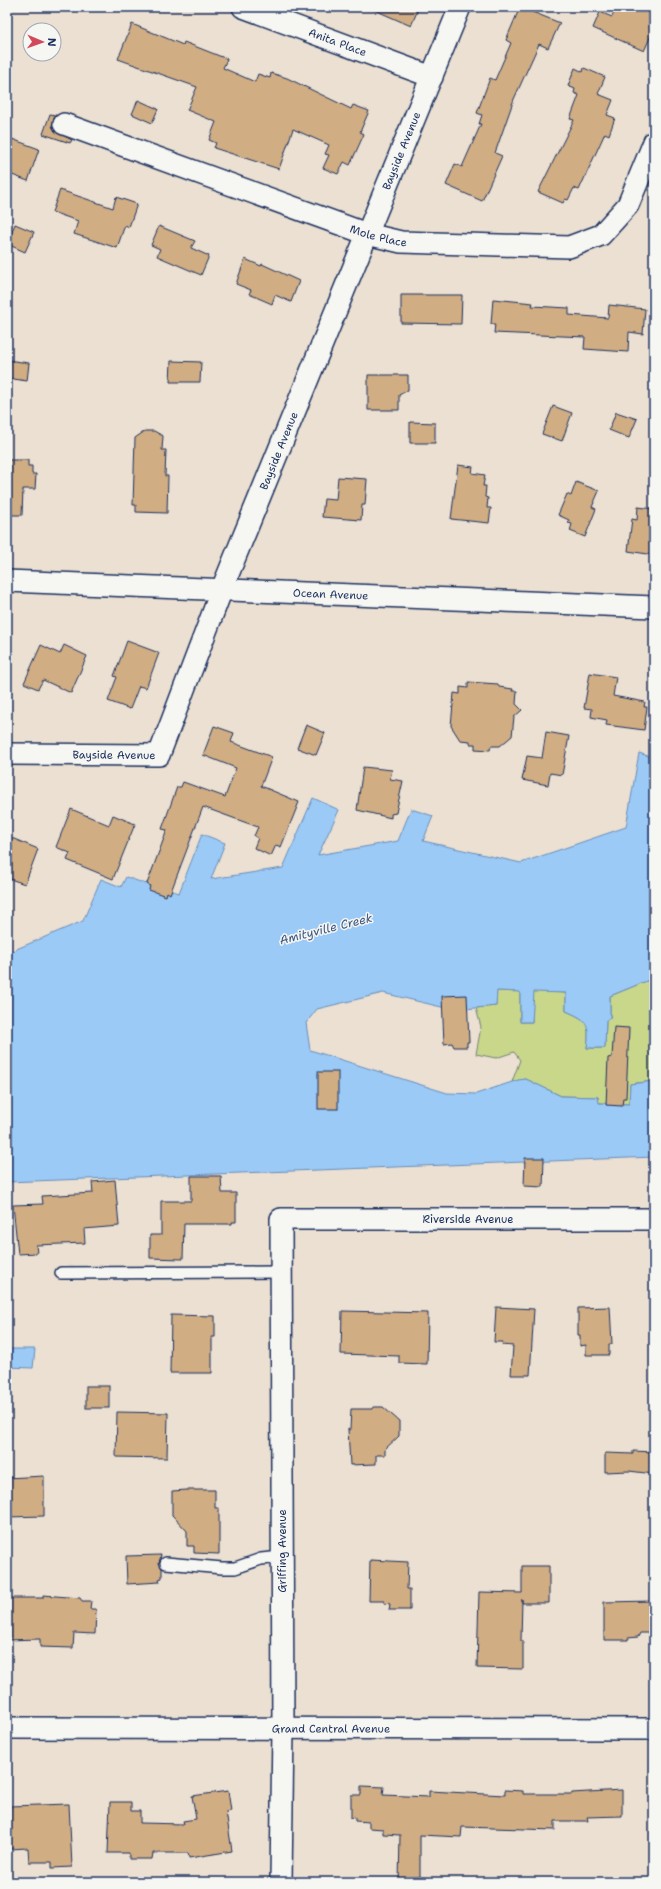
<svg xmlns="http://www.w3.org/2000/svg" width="661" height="1889" viewBox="0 0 661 1889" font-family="'Shantell Sans',sans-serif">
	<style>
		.green { fill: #c9d78b; stroke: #728374 }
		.water { fill: #9bcaf7; stroke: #688cba }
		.building { fill: #d1ad83; stroke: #1b2f5e }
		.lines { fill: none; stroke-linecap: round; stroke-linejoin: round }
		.lane-casing { stroke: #1b2f5e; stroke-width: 14 }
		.street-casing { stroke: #1b2f5e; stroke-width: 24 }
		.lane { stroke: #f6f6f2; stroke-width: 11 }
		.street { stroke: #f6f6f2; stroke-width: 21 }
		.labels { text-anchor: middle; stroke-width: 3; stroke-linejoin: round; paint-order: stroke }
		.street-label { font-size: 11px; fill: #1b2f5e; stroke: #f6f6f2 }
		.water-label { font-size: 12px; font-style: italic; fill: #3b5684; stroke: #f6f6f2 }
	</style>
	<rect width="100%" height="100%" fill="#ebe0d1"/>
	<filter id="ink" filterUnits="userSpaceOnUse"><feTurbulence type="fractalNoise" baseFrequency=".025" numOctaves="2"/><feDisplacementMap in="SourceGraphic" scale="8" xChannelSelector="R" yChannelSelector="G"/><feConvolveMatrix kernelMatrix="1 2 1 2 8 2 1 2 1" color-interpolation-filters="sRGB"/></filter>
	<g filter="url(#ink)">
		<!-- green -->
		<path class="green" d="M 649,980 L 654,1009 L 654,1081 L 630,1084 L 629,1104 L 598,1103 L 598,1097 L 561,1096 L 526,1079 L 512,1082 L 520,1060 L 514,1052 L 496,1058 L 476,1054 L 481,1027 L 476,1008 L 496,1006 L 496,991 L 520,991 L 520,1022 L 532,1022 L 533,991 L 566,993 L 566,1011 C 588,1020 590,1024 587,1048 L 605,1048 L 606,1019 L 610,1018 L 610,996 Z"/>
		<!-- water -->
		<g class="water">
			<path d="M 639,753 L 654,758 L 654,978 L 610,996 L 610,1018 L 606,1020 L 605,1048 L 587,1048 C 590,1024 588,1020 566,1011 L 566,993 L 534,992 L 532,1022 L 520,1022 L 520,992 L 497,991 L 496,1006 L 454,1010 L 383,993 L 317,1009 L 306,1023 L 310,1050 L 447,1093 L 476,1094 L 518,1080 L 526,1079 L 561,1096 L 598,1097 L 599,1103 L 629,1104 L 630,1084 L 654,1081 L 654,1157 L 7,1182 L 7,953 L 83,921 L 101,879 L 121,887 L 126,877 L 146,884 L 147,882 L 179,893 L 202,834 L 225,843 L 211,879 L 283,868 L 313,798 L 339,810 L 318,855 L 398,841 L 411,809 L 433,816 L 423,841 L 521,863 L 626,827 Z"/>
			<polygon points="7,1349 35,1349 33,1368 7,1367"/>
		</g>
		<!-- building -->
		<g class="building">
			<polygon points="368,7 419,7 411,26"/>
			<polygon points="520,7 560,23 548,48 539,44 514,99 495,153 502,156 482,201 446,185 455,164 462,167 481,124 479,124 482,115 477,113 490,78 495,80 511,43 506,40"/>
			<polygon points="616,7 654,7 654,29 644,51 593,28 600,12 612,17"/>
			<polygon points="132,24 183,45 184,42 227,59 223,68 255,82 258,74 270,78 271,73 287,78 351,109 353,105 369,111 360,132 364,134 350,165 344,162 338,174 323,168 329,155 325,154 329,145 293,129 279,169 214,148 216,143 209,140 216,122 187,110 197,87 118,59"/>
			<polygon points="575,68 583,72 584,68 605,77 598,94 613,100 607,115 615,118 609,135 605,133 579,190 574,188 568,200 565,199 563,203 538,192 574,120 570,119 579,95 574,93 575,89 568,86"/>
			<polygon points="138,100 158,109 152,123 132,114"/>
			<polygon points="50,114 56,115 53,120 52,126 55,131 72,140 70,143 43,134"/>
			<polygon points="12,139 39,149 28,181 7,173 7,151"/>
			<polygon points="60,190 113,208 116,197 137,204 129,227 125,225 117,248 74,234 78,221 52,212"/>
			<polygon points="15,224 34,232 25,252 7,244"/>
			<polygon points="159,226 195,241 191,248 209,256 201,275 157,256 160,249 151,245"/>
			<polygon points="245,259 261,266 262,264 299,281 291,302 275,295 272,304 249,294 251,290 236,284"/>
			<polygon points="401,295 462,295 461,324 401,323"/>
			<polygon points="493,299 533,303 532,306 569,308 569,315 608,318 609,305 645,309 643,334 629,332 628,352 584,349 585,337 494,333 495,324 491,324"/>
			<polygon points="7,360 29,363 27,381 7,378"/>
			<polygon points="171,361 201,362 200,382 170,382"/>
			<polygon points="368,375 408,375 408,390 399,395 399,410 368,410"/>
			<polygon points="553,406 572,413 562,441 542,434"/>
			<polygon points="616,412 637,419 629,438 609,430"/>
			<polygon points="410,422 435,423 435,443 410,443"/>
			<polygon points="145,431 154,431 163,436 162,450 166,450 165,476 168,476 167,513 136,512 136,505 133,505 135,438"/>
			<polygon points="7,460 28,460 28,466 32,466 32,474 36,474 35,489 23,489 22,515 7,515"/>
			<polygon points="458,465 473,467 472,473 485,475 483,486 486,486 485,497 488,498 487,508 491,508 489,523 451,519"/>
			<polygon points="338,477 367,479 365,505 362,505 361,520 322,517 324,499 336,500"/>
			<polygon points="576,482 599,491 592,507 596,509 585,537 570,531 572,524 568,523 569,520 558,515 567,494 571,496"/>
			<polygon points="638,507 654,509 654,555 628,551 632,519 637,520"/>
			<polygon points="127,641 159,653 146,688 139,686 130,709 108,701 117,677 114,676"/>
			<polygon points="41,645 60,654 64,645 87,656 71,693 43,680 38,689 24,683"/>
			<polygon points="590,673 616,677 613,696 645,702 644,707 647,707 644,730 606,725 607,720 591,717 592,709 584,708"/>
			<polygon points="468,682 498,684 499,687 513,689 512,691 517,691 516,704 522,710 514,717 512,736 500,746 491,746 490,750 475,749 475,744 470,744 470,741 460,740 451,726 454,693 460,694 460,687 468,688"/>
			<polygon points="306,725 325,733 316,755 297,748"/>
			<polygon points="214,726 234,733 231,742 272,757 261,786 299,802 281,847 276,845 271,856 254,848 258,838 254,836 258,827 203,807 170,894 167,892 166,896 149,890 150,886 147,884 167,830 162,829 177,787 181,787 183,782 225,797 236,768 203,755"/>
			<polygon points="546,732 569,736 562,775 550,773 548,785 522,780 527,756 542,758"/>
			<polygon points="363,767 392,770 390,779 403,781 397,808 396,813 391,814 391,818 357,810"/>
			<polygon points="71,809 109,825 113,815 135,824 113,879 67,860 70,853 56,847"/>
			<polygon points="7,836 38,849 25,884 7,878"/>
			<polygon points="467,995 469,1042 467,1042 467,1047 454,1047 452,1043 444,1044 442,996"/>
			<polygon points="614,1027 629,1028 626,1098 623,1098 622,1106 606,1105 608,1058 612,1057"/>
			<rect x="318" y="1072" width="20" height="37"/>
			<polygon points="525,1158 544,1158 543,1187 524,1186"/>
			<polygon points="191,1176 221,1176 222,1193 236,1193 236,1222 232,1222 232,1224 184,1224 183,1259 150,1258 150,1235 161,1235 161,1201 191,1201"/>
			<polygon points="115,1180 119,1226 84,1229 85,1243 36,1245 37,1253 18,1254 13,1205 43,1204 42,1196 93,1193 92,1182"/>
			<polygon points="496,1307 534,1309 530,1375 511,1375 513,1346 502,1345 503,1342 494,1342"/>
			<polygon points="610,1307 612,1344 609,1344 609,1355 586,1355 586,1345 580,1346 580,1335 578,1335 578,1308"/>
			<polygon points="342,1311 428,1313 427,1364 399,1363 399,1356 341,1354"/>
			<polygon points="171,1315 215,1316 215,1337 212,1337 212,1373 170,1373"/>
			<rect x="86" y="1386" width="23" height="22"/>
			<polygon points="373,1407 383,1407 399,1421 399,1436 385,1449 385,1455 376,1455 376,1464 350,1465 348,1429 350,1430 351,1409 372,1409"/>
			<polygon points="117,1412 168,1413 167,1458 116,1457"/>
			<polygon points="633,1451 654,1452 654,1474 629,1471 605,1472 605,1453 633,1454"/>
			<polygon points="44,1476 44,1516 8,1517 7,1478"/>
			<polygon points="187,1490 215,1490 215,1508 219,1508 219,1554 194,1553 194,1546 187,1546 187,1531 172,1515 172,1491"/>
			<polygon points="161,1555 159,1563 162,1568 162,1578 159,1579 160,1582 127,1584 126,1556"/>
			<polygon points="370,1560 408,1562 407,1589 410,1589 410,1610 389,1610 390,1604 384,1603 384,1601 369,1601"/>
			<polygon points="522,1566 549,1566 549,1603 522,1603 522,1599 521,1641 523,1641 523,1669 477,1668 479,1592 522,1593"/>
			<polygon points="43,1595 80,1598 82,1601 91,1601 90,1609 96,1609 95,1634 74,1633 73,1648 40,1647 40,1639 7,1640 7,1598 43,1598"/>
			<polygon points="654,1601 654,1633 640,1633 638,1637 628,1638 628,1640 604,1640 604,1602"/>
			<polygon points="361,1786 384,1787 383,1795 429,1797 429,1791 505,1795 505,1790 523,1791 523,1794 572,1794 572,1793 622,1790 622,1816 587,1817 588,1821 555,1821 555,1830 462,1827 461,1837 420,1835 420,1882 399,1882 400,1835 383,1834 383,1829 369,1828 369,1822 355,1821 355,1817 351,1818 351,1795 361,1795"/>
			<polygon points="228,1791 231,1811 226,1812 232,1851 189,1858 188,1853 153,1853 152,1859 129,1859 129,1853 108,1853 110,1802 131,1802 131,1811 140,1811 140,1823 184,1824 183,1821 196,1819 192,1796"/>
			<polygon points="69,1804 72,1867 52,1868 52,1862 29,1862 28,1848 9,1849 7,1810 10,1810 10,1806"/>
		</g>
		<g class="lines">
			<defs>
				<g id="lane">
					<polyline points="61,1273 281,1272"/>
					<polyline points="166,1563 222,1568 235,1568 261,1559 282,1557"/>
				</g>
				<g id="street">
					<path id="s1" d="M 243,7 L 432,77"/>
					<path id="s2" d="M 64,124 L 367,234 L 401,242 L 569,247 L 601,235 L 628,205 L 654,142"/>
					<path id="s3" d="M 7,581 L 654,607"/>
					<path id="s4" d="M 7,754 L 159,755 L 222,589 L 460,7"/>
					<path id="s5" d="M 7,1728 L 654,1729"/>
					<path id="s6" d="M 281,1882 L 283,1728 L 281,1219 L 654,1219"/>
				</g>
			</defs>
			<!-- lane casing -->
			<use href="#lane" class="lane-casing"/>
			<!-- street casing -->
			<use href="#street" class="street-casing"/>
			<!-- lane -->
			<use href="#lane" class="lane"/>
			<!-- street -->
			<use href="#street" class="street"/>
		</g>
	</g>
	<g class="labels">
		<!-- street labels -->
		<g class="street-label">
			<text dy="4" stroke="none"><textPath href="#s1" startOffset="101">Anita Place</textPath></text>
			<text dy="4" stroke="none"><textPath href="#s4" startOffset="803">Bayside Avenue</textPath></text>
			<text dy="4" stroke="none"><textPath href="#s2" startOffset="334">Mole Place</textPath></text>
			<text dy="4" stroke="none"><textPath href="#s4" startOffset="479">Bayside Avenue</textPath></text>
			<text dy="4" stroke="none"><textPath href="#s3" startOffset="324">Ocean Avenue</textPath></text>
			<text dy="4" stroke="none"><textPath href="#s4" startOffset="107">Bayside Avenue</textPath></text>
			<text dy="4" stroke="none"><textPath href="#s6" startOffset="850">Riverside Avenue</textPath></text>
			<text transform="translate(282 1551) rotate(-90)" y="4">Griffing Avenue</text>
			<text dy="4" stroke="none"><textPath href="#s5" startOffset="324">Grand Central Avenue</textPath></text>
		</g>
		<!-- water labels -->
		<g class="water-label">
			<text transform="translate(326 929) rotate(-14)" y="4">Amityville Creek</text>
		</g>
	</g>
	<!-- margin -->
	<rect width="661" height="1889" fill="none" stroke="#f6f6f2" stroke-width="24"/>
	<rect x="12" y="12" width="637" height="1865" fill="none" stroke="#1b2f5e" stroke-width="1.5" filter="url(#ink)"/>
	<!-- north arrow -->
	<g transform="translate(42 42) rotate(92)"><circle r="19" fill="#f6f6f2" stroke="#9ea6b7"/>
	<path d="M0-3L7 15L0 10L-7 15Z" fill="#d1495b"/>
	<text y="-6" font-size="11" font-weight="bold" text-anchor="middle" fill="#1b2f5e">N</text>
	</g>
</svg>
